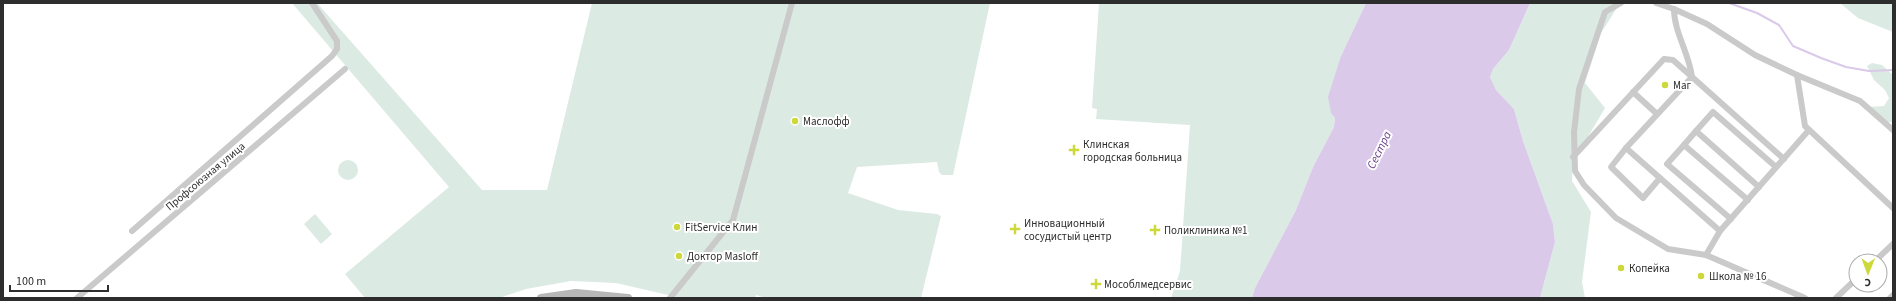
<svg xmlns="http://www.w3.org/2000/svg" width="1896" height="301" viewBox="0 0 1896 301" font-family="'Source Sans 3',sans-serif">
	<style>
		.green { fill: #dceae4 }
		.water { fill: #dac9e9 }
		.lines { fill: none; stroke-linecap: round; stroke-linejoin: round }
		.stream { stroke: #dac9e9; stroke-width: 2 }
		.street { stroke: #cacaca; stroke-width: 6 }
		.secondary { stroke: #b7b7b7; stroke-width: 8 }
		.poi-dot { fill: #cdd83b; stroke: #fff; stroke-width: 1.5 }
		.labels { text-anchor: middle; stroke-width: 4; stroke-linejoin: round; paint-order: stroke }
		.poi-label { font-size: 11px; fill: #2d2d2d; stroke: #fff; text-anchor: start }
		.street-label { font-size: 11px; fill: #2d2d2d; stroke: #fff }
		.water-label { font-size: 12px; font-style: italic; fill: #684189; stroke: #fff }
	</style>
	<rect width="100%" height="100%" fill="#fff"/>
	<!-- green -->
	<g class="green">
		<polygon points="292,3 317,3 482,190 547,190 592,3 990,3 953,175 942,175 939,172 937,162 857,167 848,193 898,210 937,214 941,216 921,298 766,298 756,295 755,298 681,298 616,283 571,281 526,289 499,298 365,298 345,274 449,187"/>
		<polygon points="1099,3 1366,3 1341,56 1334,127 1313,167 1296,210 1255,288 1252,298 1171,298 1180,271 1190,125 1096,119 1097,109 1092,108"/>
		<polygon points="1530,3 1620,3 1601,33 1585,83 1605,108 1573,162 1572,181 1591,212 1582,282 1585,298 1540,298 1555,242 1553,224 1523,141 1514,109 1496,90 1490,77 1493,69 1509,50"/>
		<polygon points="1840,3 1893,3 1893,32 1858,18"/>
		<polygon points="1872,63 1882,65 1893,75 1893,122 1884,122 1868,107 1884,106 1889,98 1885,90 1874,80 1867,66"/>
		<circle cx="348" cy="170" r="10"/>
		<polygon points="315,214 332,234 321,244 304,224"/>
	</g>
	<!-- water -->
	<polygon class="water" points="1366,3 1530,3 1509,50 1493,69 1490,77 1496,90 1514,109 1523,141 1553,224 1555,242 1540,298 1252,298 1255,288 1296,210 1313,167 1334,127 1335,118 1331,113 1328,97 1341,56"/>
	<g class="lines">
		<!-- stream -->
		<polyline class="stream" points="1729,3 1757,13 1779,25 1793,46 1821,58 1846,67 1869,71 1893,70"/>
		<!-- street -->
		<g class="street">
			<polyline points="1621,3 1605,12 1579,89 1574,132 1575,171 1584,185 1616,218 1668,249 1706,255 1805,298"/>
			<polyline points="1656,3 1674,9 1707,24 1755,55 1797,75 1860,101 1893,130"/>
			<polyline points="1797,75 1805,126 1893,208"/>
			<polyline points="1633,92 1657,114"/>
			<polyline points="1684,145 1696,131"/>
			<polyline points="1626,148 1720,231"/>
			<polyline points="1573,157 1664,59 1673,60 1784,159"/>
			<path d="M 1660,178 L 1643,198 L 1611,167 L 1626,148 L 1692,77 C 1689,53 1674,32 1674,9"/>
			<polyline points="1759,187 1696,131 1713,112 1776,167"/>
			<polyline points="1731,219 1667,164 1684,145 1748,200"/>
			<polyline points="132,231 332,56 337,49 337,41 312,3"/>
			<polyline points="1706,255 1720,231 1809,130"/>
			<polyline points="1875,261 1893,244"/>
			<polyline points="77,298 345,69"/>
			<polyline points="670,298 733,220 792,3"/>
			<polyline points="1836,298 1856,279"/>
			<polyline points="1890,298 1893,295"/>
		</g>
		<!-- secondary -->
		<polyline class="secondary" points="541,298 576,293 628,298"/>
	</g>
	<!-- markers -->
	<g class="poi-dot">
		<circle cx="1665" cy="85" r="4"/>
		<circle cx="795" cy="121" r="4"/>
		<path d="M1072 144h4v4h4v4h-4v4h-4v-4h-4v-4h4z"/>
		<circle cx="677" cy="227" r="4"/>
		<path d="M1013 223h4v4h4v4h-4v4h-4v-4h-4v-4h4z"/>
		<path d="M1153 224h4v4h4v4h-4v4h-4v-4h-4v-4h4z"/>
		<circle cx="679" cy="256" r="4"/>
		<circle cx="1621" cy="268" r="4"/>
		<circle cx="1701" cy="276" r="4"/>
		<path d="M1094 278h4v4h4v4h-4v4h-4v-4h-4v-4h4z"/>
	</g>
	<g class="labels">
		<!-- poi labels -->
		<g class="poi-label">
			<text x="1673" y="89">Маг</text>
			<text x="803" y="125">Маслофф</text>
			<text x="1083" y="148">Клинская<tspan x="1083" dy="13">городская больница</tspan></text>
			<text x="1024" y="227">Инновационный<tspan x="1024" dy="13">сосудистый центр</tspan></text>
			<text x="685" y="231">FitService Клин</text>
			<text x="1164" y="234">Поликлиника №1</text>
			<text x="687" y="260">Доктор Masloff</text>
			<text x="1629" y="272">Копейка</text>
			<text x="1709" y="280">Школа № 16</text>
			<text x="1104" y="288">Мособлмедсервис</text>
		</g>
		<!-- street labels -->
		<g class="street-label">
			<text transform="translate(205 176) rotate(-40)" y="4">Профсоюзная улица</text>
		</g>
		<!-- water labels -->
		<g class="water-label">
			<text transform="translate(1379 150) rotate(-64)" y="4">Сестра</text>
		</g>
	</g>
	<!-- border -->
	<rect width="1896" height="301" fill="none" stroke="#2d2d2d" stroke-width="8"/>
	<!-- north arrow -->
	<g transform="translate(1868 273) rotate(181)"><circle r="19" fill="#ffffff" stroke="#ababab"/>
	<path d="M0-3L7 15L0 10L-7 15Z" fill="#cdd83b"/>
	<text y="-6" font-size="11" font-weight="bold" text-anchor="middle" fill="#2d2d2d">С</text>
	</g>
	<!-- scale -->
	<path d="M10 285v6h98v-6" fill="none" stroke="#2d2d2d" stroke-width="2"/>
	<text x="16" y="285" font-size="12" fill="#2d2d2d" stroke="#ffffff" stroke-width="3" paint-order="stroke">100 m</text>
</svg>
